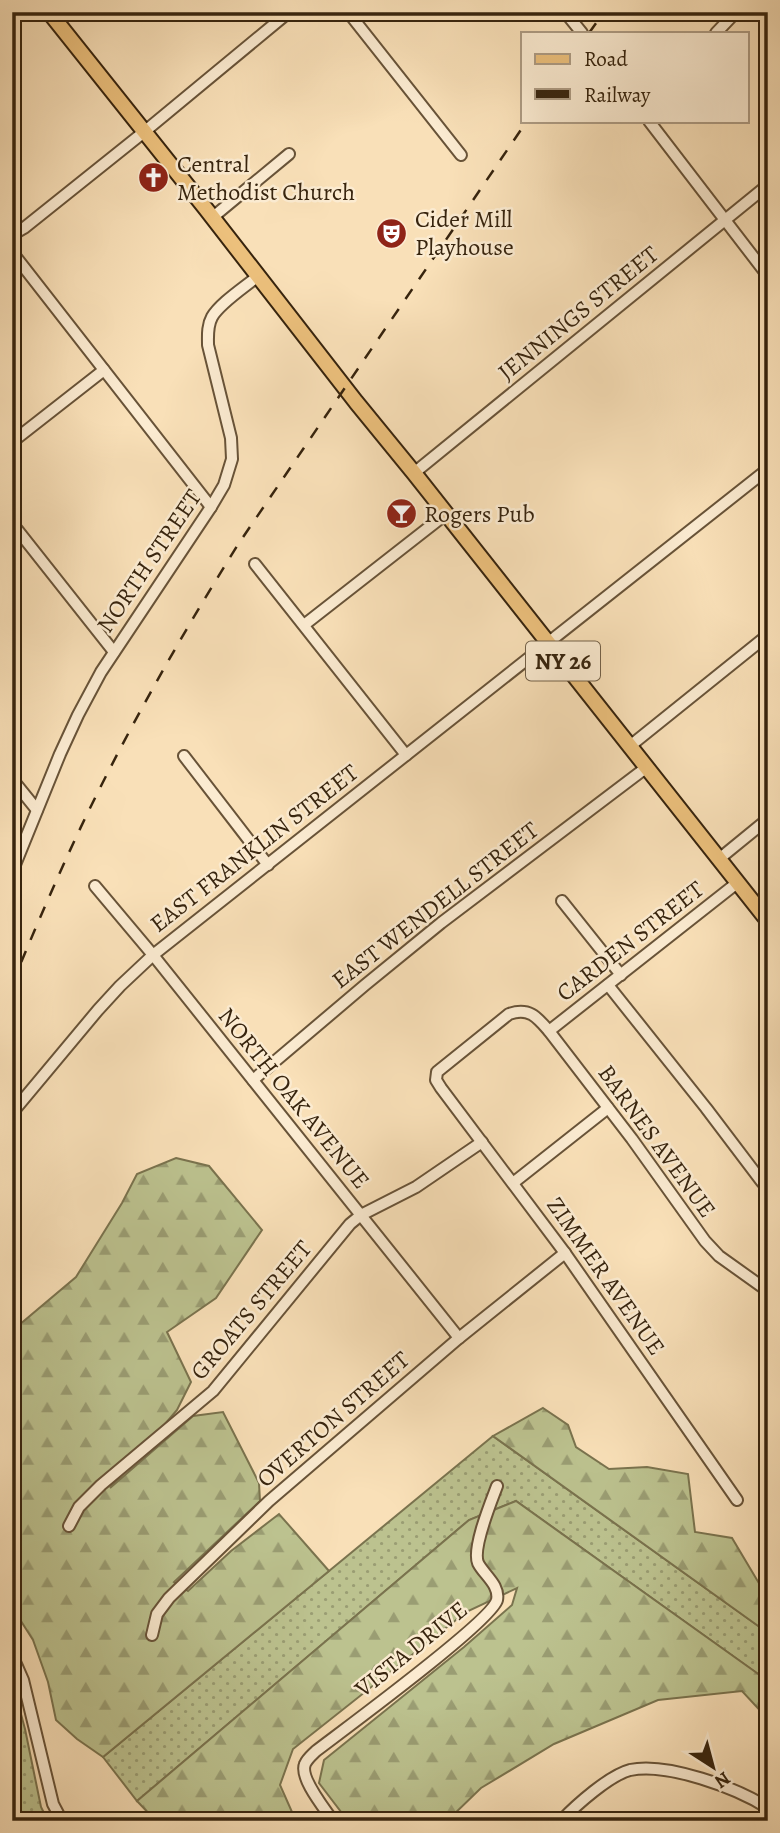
<svg xmlns="http://www.w3.org/2000/svg" width="780" height="1833" viewBox="0 0 780 1833" font-family="Alegreya,serif">
	<style>
		.grass { fill: url(#grass-dots); stroke: #7a734e; stroke-width: 2 }
		.forest { fill: url(#forest-firs); stroke: #7a734e; stroke-width: 2 }
		.lines { fill: none; stroke-linecap: round; stroke-linejoin: round }
		.minor-casing { stroke: #685338; stroke-width: 14 }
		.major-casing { stroke: #37240e; stroke-width: 18 }
		.minor { stroke: #fbebd1; stroke-width: 10 }
		.major { stroke: #ecc07c; stroke-width: 14 }
		.rail { stroke: #37240e; stroke-width: 2.5; stroke-dasharray: 12 12; stroke-linecap: butt }
		.labels { text-anchor: middle; stroke-width: 5; stroke-linejoin: round; paint-order: stroke }
		.shield { fill: #fbebd1; stroke: #726048; stroke-width: 2 }
		.shield-label { font-size: 23px; font-weight: bold; fill: #37240e }
		.poi-label { font-size: 24px; fill: #37240e; stroke: #fbebd1; text-anchor: start }
		.street-label { font-size: 24px; fill: #37240e; stroke: #fbebd1 }
	</style>
	<defs>
		<pattern id="grass-dots" width="8" height="8" patternUnits="userSpaceOnUse" patternTransform="scale(1.75)"><rect width="8" height="8" fill="#bcc28f"/><path d="M2 2h.1M6 6h.1" fill="none" stroke="#9a9d73" stroke-width="1.8" stroke-linecap="round"/></pattern>
		<pattern id="forest-firs" width="22" height="20" patternUnits="userSpaceOnUse" patternTransform="scale(1.75)"><rect width="22" height="20" fill="#bcc28f"/><path d="M5 1l3.5 6h-7zM16 11l3.5 6h-7z" fill="#9a9d73"/></pattern>
	</defs>
	<rect width="100%" height="100%" fill="#f9e0b8"/>
	<filter id="stains"><feTurbulence type="fractalNoise" baseFrequency=".00286" numOctaves="4"/><feColorMatrix values="0 0 0 0 .2 0 0 0 0 .09 0 0 0 0 .02 0 0 0 .5 -.17"/></filter>
	<radialGradient id="worn" r=".72"><stop offset=".6" stop-color="#630" stop-opacity="0"/><stop offset="1" stop-color="#630" stop-opacity=".3"/></radialGradient>
	<!-- grass -->
	<g class="grass">
		<polygon points="493,1436 768,1633 768,1681 516,1501 469,1520 137,1801 103,1757"/>
		<polygon points="12,1681 25,1729 41,1807 48,1821 12,1821"/>
	</g>
	<!-- forest -->
	<g class="forest">
		<polygon points="176,1158 209,1166 262,1230 216,1298 167,1332 191,1382 177,1410 110,1488 193,1416 223,1412 259,1483 260,1501 174,1582 188,1591 231,1551 279,1514 329,1571 103,1757 77,1739 56,1720 48,1682 33,1640 12,1607 12,1331 76,1277 122,1203 137,1174"/>
		<polygon points="543,1408 568,1425 576,1447 609,1469 647,1467 688,1474 695,1532 732,1538 760,1585 768,1587 768,1633 493,1436"/>
		<polygon points="516,1501 768,1681 768,1719 742,1691 658,1700 554,1744 481,1788 447,1821 348,1821 319,1783 324,1760 464,1647 512,1605 517,1588 466,1612 293,1749 280,1785 296,1821 156,1821 137,1801 469,1520"/>
	</g>
	<g class="lines">
		<defs>
			<g id="minor">
				<polyline points="348,12 461,155"/>
				<polyline points="565,12 582,33"/>
				<polyline points="716,33 736,12"/>
				<polyline points="649,121 768,276"/>
				<polyline points="213,217 289,154"/>
				<polyline points="12,235 24,228 144,132 289,12"/>
				<polyline points="12,252 211,507"/>
				<polyline points="12,442 104,370"/>
				<polyline points="414,473 768,185"/>
				<polyline points="12,523 114,652"/>
				<polyline points="255,564 406,755"/>
				<polyline points="304,625 446,514"/>
				<polyline points="630,746 768,635"/>
				<polyline points="184,756 268,865"/>
				<polyline points="12,779 37,810"/>
				<polyline points="719,859 768,819"/>
				<path d="M 12,872 L 60,754 L 78,715 L 101,672 L 211,507 L 224,485 L 232,459 L 231,438 L 208,345 C 208,336 207,326 212,317 C 220,303 245,287 258,276"/>
				<polyline points="95,886 153,955 459,1338"/>
				<polyline points="562,901 621,975"/>
				<polyline points="608,985 706,1108 762,1182 768,1187"/>
				<polyline points="549,1031 737,883"/>
				<polyline points="253,1080 365,985 441,923 647,767"/>
				<polyline points="12,1113 98,1010 120,986 153,955 768,469"/>
				<polyline points="513,1183 608,1108"/>
				<path d="M 737,1500 L 565,1253 L 441,1088 L 436,1080 L 437,1072 L 509,1014 C 529,1007 537,1017 549,1031 L 632,1139 L 705,1241 L 719,1256 L 768,1291"/>
				<polyline points="69,1526 79,1507 101,1485 213,1391 350,1224 361,1215 416,1187 482,1142"/>
				<polyline points="152,1635 157,1614 169,1598 269,1501 459,1338 565,1253"/>
				<polyline points="12,1655 23,1680 53,1804 62,1821"/>
				<path d="M 333,1821 C 325,1809 299,1778 305,1764 C 307,1759 312,1755 316,1751 C 342,1731 492,1621 497,1600 C 500,1585 484,1575 478,1563 C 472,1548 491,1502 497,1486"/>
				<path d="M 561,1821 C 576,1805 610,1775 630,1770 C 667,1762 737,1788 768,1808"/>
			</g>
			<polyline id="major" points="49,12 206,209 356,402 414,473 768,921"/>
		</defs>
		<!-- minor casing -->
		<use href="#minor" class="minor-casing"/>
		<!-- major casing -->
		<use href="#major" class="major-casing"/>
		<!-- minor -->
		<use href="#minor" class="minor"/>
		<!-- major -->
		<use href="#major" class="major"/>
		<!-- rail -->
		<g class="rail">
			<polyline points="589,33 604,12"/>
			<path d="M 12,984 C 40,917 69,849 102,784 C 144,701 190,621 239,543 L 527,121"/>
		</g>
	</g>
	<!-- icons -->
	<defs>
		<symbol id="church-disc" viewBox="-11 -11 22 22"><circle r="9.5" fill="#8f2418" stroke="#fbebd1"/><path d="M-1.2-6h2.4v3.5h3.3v2.4h-3.3V6h-2.4V-.1h-3.3v-2.4h3.3Z" fill="#fff"/></symbol>
		<symbol id="theatre-disc" viewBox="-11 -11 22 22"><circle r="9.5" fill="#8f2418" stroke="#fbebd1"/><path d="M-5-5.5Q0-4 5-5.5V0Q5 5 0 6Q-5 5-5 0ZM-3.3-2.5H-1v1.5H-3.3ZM1-2.5H3.3v1.5H1ZM-2.8 1Q0 5.5 2.8 1Z" fill="#fff"/></symbol>
		<symbol id="bar-disc" viewBox="-11 -11 22 22"><circle r="9.5" fill="#8f2418" stroke="#fbebd1"/><path d="M-6-5H6L.8 .8V4.5H3.5V6h-7V4.5H-.8V.8Z" fill="#fff"/></symbol>
	</defs>
	<g fill-rule="evenodd">
		<use href="#church-disc" x="136" y="160" width="35" height="35"/>
		<use href="#theatre-disc" x="374" y="216" width="35" height="35"/>
		<use href="#bar-disc" x="384" y="496" width="35" height="35"/>
	</g>
	<g class="labels">
		<!-- shield labels -->
		<rect class="shield" x="526" y="641.5" width="74" height="39" rx="5"/>
		<g class="shield-label">
			<text x="563" y="669">NY 26</text>
		</g>
		<!-- poi labels -->
		<g class="poi-label">
			<text x="177" y="172">Central<tspan x="177" dy="28">Methodist Church</tspan></text>
			<text x="415" y="227">Cider Mill<tspan x="415" dy="28">Playhouse</tspan></text>
			<text x="424" y="522">Rogers Pub</text>
		</g>
		<!-- street labels -->
		<g class="street-label">
			<text transform="translate(578 313) rotate(-39)" y="8">JENNINGS STREET</text>
			<text transform="translate(149 561) rotate(-56)" y="8">NORTH STREET</text>
			<text transform="translate(254 848) rotate(-38)" y="8">EAST FRANKLIN STREET</text>
			<text transform="translate(435 905) rotate(-38)" y="8">EAST WENDELL STREET</text>
			<text transform="translate(630 941) rotate(-38)" y="8">CARDEN STREET</text>
			<text transform="translate(294 1098) rotate(51)" y="8">NORTH OAK AVENUE</text>
			<text transform="translate(657 1141) rotate(54)" y="8">BARNES AVENUE</text>
			<text transform="translate(606 1276) rotate(55)" y="8">ZIMMER AVENUE</text>
			<text transform="translate(251 1310) rotate(-50)" y="8">GROATS STREET</text>
			<text transform="translate(333 1419) rotate(-41)" y="8">OVERTON STREET</text>
			<text transform="translate(411 1649) rotate(-39)" y="8">VISTA DRIVE</text>
		</g>
	</g>
	<!-- margin -->
	<rect width="780" height="1833" fill="none" stroke="#f9e0b8" stroke-width="42"/>
	<rect x="14" y="14" width="752" height="1805" fill="none" stroke="#37240e" stroke-width="3.5"/>
	<rect x="21" y="21" width="738" height="1791" fill="none" stroke="#37240e" stroke-width="2"/>
	<!-- legend -->
	<rect x="521" y="32" width="228" height="91" fill="#fbebd1" stroke="#ad9b83" stroke-width="2"/>
	<rect x="535" y="54" width="35" height="10" fill="#ecc07c" stroke="#ad9b83" stroke-width="2"/>
	<text x="584" y="66" font-size="21" fill="#37240e">Road</text>
	<rect x="535" y="89" width="35" height="10" fill="#37240e" stroke="#ad9b83" stroke-width="2"/>
	<text x="584" y="102" font-size="21" fill="#37240e">Railway</text>
	<!-- north arrow -->
	<g transform="translate(713 1767) rotate(144)" stroke="#fbebd1" stroke-width="5" paint-order="stroke">
	<path d="M0-5L12 26L0 18L-12 26Z" fill="#37240e"/>
	<text y="-10" font-size="19" font-weight="bold" text-anchor="middle" fill="#37240e">N</text>
	</g>
	<rect width="100%" height="100%" filter="url(#stains)"/>
	<rect width="100%" height="100%" fill="url(#worn)"/>
</svg>
